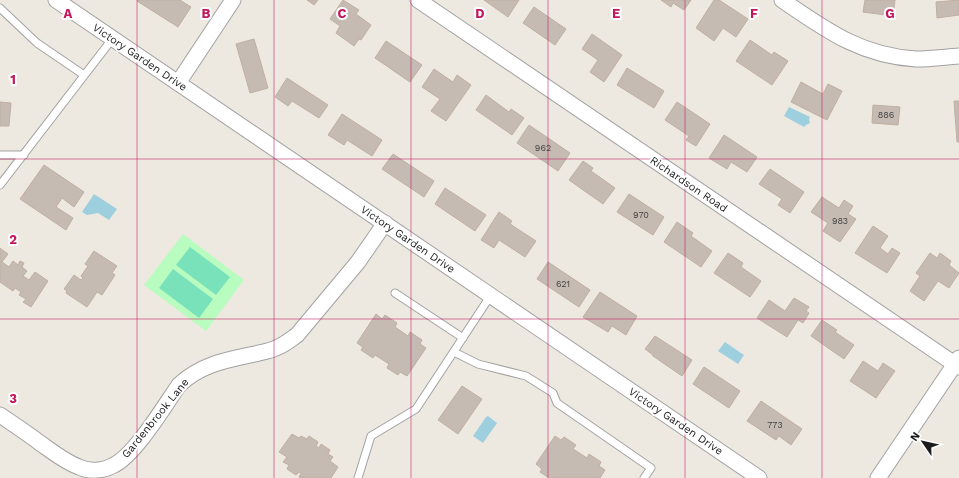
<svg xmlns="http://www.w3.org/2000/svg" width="959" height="478" viewBox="0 0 959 478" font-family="'Work Sans',sans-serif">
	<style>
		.park { fill: #b9fcbf }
		.pitch { fill: #79e2ba }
		.water { fill: #9ecfde }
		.building { fill: #c5bbb3; stroke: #c0afa2 }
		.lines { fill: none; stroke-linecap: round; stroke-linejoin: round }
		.service-casing { stroke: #a2a2a2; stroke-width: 9 }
		.minor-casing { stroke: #a2a2a2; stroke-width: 17 }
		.service { stroke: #fff; stroke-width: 7 }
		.minor { stroke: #fff; stroke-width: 15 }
		.grid { fill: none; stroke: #c2185b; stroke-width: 1; stroke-opacity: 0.55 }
		.labels { text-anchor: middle; stroke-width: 4; stroke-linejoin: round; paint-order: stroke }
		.number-label { font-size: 9px; fill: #464341 }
		.street-label { font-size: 11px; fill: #1b1b1b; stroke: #fff }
		.grid-label { font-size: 13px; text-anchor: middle; font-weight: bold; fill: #c2185b; stroke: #fff; stroke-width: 4; stroke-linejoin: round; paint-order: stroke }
	</style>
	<rect width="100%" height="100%" fill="#eee9e0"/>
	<!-- park -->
	<polygon class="park" points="183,234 244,280 206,331 144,285"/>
	<!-- pitch -->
	<g class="pitch">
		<polygon points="190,247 230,277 216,295 176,265"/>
		<polygon points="173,269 213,299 199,318 159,288"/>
	</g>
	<!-- water -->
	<g class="water">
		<polygon points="789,107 810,117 809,119 810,123 806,125 804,127 784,116"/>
		<polygon points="94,194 117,209 109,220 98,213 87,215 82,212"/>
		<polygon points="725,342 744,355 738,364 718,351"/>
		<polygon points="488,416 497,423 483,443 473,436 486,417"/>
	</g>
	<!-- building -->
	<g class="building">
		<polygon points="138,0 180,0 191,7 178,27 137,1"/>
		<polygon points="307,0 318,0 314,5"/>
		<polygon points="343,0 359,10 356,14 371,25 361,40 359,39 354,46 336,33 340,26 330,19"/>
		<polygon points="484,0 519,0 508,17"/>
		<polygon points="661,0 691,0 684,10 673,3 671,7"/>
		<polygon points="714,0 719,0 748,19 736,37 723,28 714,41 696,28"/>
		<polygon points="865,0 895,0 893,16 863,12"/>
		<polygon points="959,0 959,15 937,18 936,2"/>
		<polygon points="534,7 566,29 555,45 523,23"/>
		<polygon points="592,34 622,55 604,82 590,72 598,60 582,49"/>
		<polygon points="254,39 268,88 250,93 236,44"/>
		<polygon points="750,40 772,55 774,52 788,61 772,85 736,61"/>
		<polygon points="386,41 422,65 410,82 375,58"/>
		<polygon points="627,68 664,91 654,108 617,85"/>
		<polygon points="434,69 453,82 457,75 471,85 446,121 431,111 440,99 422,87"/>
		<polygon points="287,78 328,105 319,118 292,101 288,106 275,97"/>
		<polygon points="801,82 823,94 828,84 842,91 827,120 791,102"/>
		<polygon points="486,95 509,112 511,109 524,118 512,135 476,110"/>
		<polygon points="954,101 959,101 959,142 957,142"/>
		<polygon points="0,102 11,103 9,126 0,126"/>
		<polygon points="677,102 710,124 696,146 686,140 689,136 665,120"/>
		<polygon points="873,105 900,107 898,125 872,123"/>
		<polygon points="342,114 382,140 372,156 347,140 344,145 328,135"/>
		<polygon points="529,125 570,153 558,171 517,143"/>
		<polygon points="724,135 757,157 747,172 731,162 727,169 709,158"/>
		<polygon points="393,154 434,181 424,197 382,169"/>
		<polygon points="583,161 593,168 591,171 615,188 603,204 569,180"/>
		<polygon points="44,165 84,192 74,207 62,198 56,207 73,218 66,230 20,199"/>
		<polygon points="770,169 804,192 790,213 778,205 782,199 759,184"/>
		<polygon points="445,188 486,215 475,231 435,204"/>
		<polygon points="629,194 664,217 653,235 617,212"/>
		<polygon points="822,197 839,208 844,200 853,206 848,214 856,219 840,242 823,231 828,223 811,212"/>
		<polygon points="499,212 512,221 510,224 536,241 525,257 499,240 494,248 481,240"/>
		<polygon points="677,222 693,233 691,236 712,251 701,267 664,242"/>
		<polygon points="873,226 888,236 880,248 888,254 892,248 900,253 887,273 855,253"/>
		<polygon points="0,248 8,254 2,262 9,267 13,261 18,265 20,261 24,263 22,267 27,271 23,276 29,280 35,272 48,281 31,307 23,302 26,299 19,295 21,292 15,288 13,291 0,282"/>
		<polygon points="94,251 117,266 112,273 115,275 102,295 97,292 87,307 66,293 67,291 64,289 74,275 81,280 83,278 81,276 88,266 85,264"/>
		<polygon points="728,253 743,263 741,267 761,281 750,297 714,273"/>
		<polygon points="930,253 937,258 940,253 951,261 949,265 959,273 949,288 938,281 924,301 910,291 920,276 916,273"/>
		<polygon points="548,262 590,290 579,307 537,279"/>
		<polygon points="600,292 637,316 626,335 612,326 608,332 583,317"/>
		<polygon points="794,298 809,307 806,311 809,313 803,323 798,320 787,337 757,318 769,300 785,311"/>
		<polygon points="376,314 382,319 385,315 397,323 395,327 408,336 410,332 422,340 420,344 426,348 407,376 400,372 398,375 387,368 389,364 375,355 373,358 361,350 363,347 357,343"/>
		<polygon points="822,320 837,330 835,332 854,345 844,359 811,336"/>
		<polygon points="655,336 692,360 682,376 653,356 653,355 645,349"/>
		<polygon points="863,361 878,371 883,363 895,371 876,398 850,381"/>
		<polygon points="704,367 740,391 729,408 693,384"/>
		<polygon points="462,386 482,399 458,434 438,420"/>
		<polygon points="761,401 802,429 791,445 779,436 776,440 747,421"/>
		<polygon points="292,434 299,438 301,436 307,439 309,436 318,442 316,446 319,448 321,444 330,450 328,454 333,457 330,461 338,467 331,478 300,478 299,477 301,473 299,472 296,475 287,469 289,465 283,462 287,457 279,452"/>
		<polygon points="555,436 561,440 564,437 576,445 573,449 587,458 589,454 601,462 599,466 605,470 600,478 556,478 554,477 553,478 549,478 540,472 542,469 536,464"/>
	</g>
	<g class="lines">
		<defs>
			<g id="service">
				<polyline points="0,8 37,43 84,75"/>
				<polyline points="0,155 24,155"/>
				<polyline points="0,185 113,38"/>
				<polyline points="395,293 463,338"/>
				<polyline points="454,352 478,364 526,376 553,393 557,403 651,468 644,478"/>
				<polyline points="358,478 371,436 416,409 491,295"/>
			</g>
			<g id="minor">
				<polyline points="56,0 759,478"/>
				<polyline points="418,0 959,367"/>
				<path d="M 782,0 C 826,30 861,56 916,59 C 930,59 945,57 959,56"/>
				<polyline points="178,83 233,0"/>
				<path d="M 0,415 C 13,424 27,433 40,443 C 53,452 65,462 79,467 C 89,472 104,471 114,465 C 135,455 165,405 179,385 C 201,364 227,360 255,354 C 262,352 270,351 276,348 C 284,345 290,340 297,335 L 358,262 L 385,223"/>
				<polyline points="878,478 959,358"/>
			</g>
		</defs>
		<!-- service casing -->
		<use href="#service" class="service-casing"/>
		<!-- minor casing -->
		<use href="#minor" class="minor-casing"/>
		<!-- service -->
		<use href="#service" class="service"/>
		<!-- minor -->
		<use href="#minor" class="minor"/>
	</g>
	<!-- grid -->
	<path class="grid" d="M 137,0 L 137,478M 274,0 L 274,478M 411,0 L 411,478M 548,0 L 548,478M 685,0 L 685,478M 822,0 L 822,478M 0,159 L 959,159M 0,319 L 959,319"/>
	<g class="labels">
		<!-- number labels -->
		<g class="number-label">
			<text x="886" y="118">886</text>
			<text x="543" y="151">962</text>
			<text x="641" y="218">970</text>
			<text x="840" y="224">983</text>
			<text x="563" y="287">621</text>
			<text x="775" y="428">773</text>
		</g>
		<!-- street labels -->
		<g class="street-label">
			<text transform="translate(140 57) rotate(34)" y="4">Victory Garden Drive</text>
			<text transform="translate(689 184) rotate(34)" y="4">Richardson Road</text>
			<text transform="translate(408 239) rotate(34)" y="4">Victory Garden Drive</text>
			<text transform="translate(155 418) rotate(-51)" y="4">Gardenbrook Lane</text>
			<text transform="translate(676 421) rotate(34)" y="4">Victory Garden Drive</text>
		</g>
	</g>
	<g class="grid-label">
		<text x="68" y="18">A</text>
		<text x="206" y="18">B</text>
		<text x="342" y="18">C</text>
		<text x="480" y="18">D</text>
		<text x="616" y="18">E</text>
		<text x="754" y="18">F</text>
		<text x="890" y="18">G</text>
		<text x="13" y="84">1</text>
		<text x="13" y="244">2</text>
		<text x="13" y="403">3</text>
	</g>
	<!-- north arrow -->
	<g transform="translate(923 442) rotate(304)" stroke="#ffffff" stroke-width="3" paint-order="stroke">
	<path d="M0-3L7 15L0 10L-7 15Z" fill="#1b1b1b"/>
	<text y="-6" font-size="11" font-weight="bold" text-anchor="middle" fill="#1b1b1b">N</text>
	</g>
</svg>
